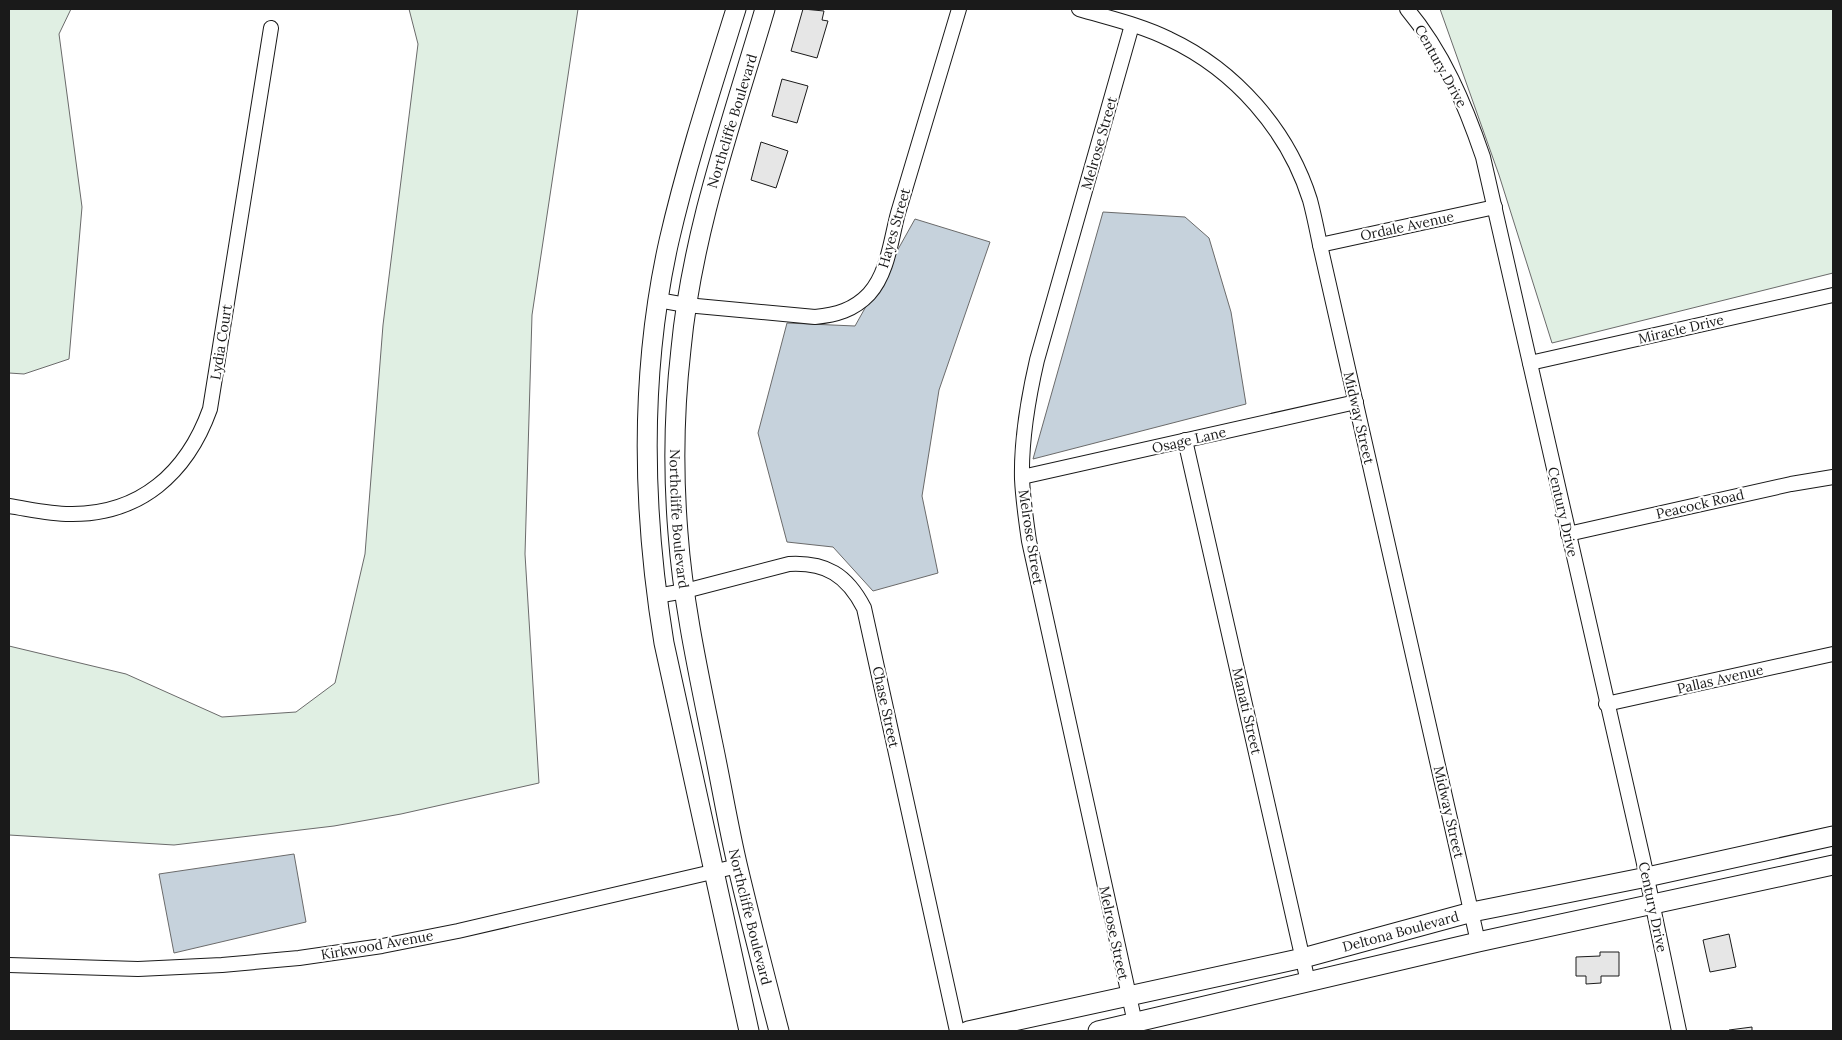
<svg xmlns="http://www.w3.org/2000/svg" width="1842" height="1040" viewBox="0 0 1842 1040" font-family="Lora,serif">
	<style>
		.green { fill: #e0efe3; stroke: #6a6a6a }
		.water { fill: #c6d2dc; stroke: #6a6a6a }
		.building { fill: #e6e6e6; stroke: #1a1a1a }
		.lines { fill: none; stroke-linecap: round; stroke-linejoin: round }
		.minor-casing { stroke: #1a1a1a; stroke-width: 16 }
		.secondary-casing { stroke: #1a1a1a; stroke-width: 21 }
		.minor { stroke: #fff; stroke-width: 14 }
		.secondary { stroke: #fff; stroke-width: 19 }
		.labels { text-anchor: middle; stroke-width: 4; stroke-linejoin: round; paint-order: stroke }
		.street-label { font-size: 14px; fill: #1a1a1a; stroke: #fff }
	</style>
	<rect width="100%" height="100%" fill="#fff"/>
	<!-- green -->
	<g class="green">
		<polygon points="9,9 71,9 59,34 82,207 69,359 24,374 9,373"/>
		<polygon points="409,9 578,9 532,315 525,554 539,783 401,814 334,826 174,845 9,835 9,646 126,674 222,717 296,712 335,683 365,554 383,325 418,44"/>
		<polygon points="1440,9 1833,9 1833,273 1552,343 1499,175"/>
	</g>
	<!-- water -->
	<g class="water">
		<polygon points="1103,212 1185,217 1209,238 1231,312 1246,404 1033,459"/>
		<polygon points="915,219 990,242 939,390 922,496 938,573 873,591 833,547 787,542 758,433 787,323 855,326"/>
		<polygon points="294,854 306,922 174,953 159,874"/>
	</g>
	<!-- building -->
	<g class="building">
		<polygon points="803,9 824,11 822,20 828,21 817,58 791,51"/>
		<polygon points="782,79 808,86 797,123 772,116"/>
		<polygon points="761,142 788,151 776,188 751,180"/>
		<polygon points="1729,934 1736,967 1710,972 1703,940"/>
		<polygon points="1600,952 1619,952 1619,976 1601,976 1601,983 1586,984 1586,976 1576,976 1576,957 1600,956"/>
		<polygon points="1752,1027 1752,1031 1729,1031 1729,1030"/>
	</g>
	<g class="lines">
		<defs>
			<g id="minor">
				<path d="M 1079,9 C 1109,18 1141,25 1169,39 C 1235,70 1288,130 1310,200 C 1314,215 1317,230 1320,245 L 1478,942"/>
				<path d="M 1407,9 C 1443,52 1465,104 1483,157 L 1643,859 L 1679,1031"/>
				<path d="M 1132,25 L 1037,360 C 1028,399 1021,439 1022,479 C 1023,500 1026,520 1029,541 L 1135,1023"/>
				<polyline points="1320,245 1495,207"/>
				<path d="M 658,300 L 686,305 L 815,317 C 836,315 854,310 869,294 C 888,273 891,239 898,213 C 919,145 939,77 959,9"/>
				<polyline points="1530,363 1833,295"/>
				<polyline points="1185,440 1308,982"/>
				<polyline points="1022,477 1356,402"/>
				<path d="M 9,506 C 29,509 49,514 70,514 C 140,515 187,473 210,409 L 271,28"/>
				<polyline points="1568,534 1791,484 1833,477"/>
				<path d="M 656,596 L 685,591 L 789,564 C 826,562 847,575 864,608 L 957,1031"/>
				<polyline points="1606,704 1833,654"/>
				<polyline points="9,965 138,969 222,965 299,958 382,946 458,931 738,866"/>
			</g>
			<g id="secondary">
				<path d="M 736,9 C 712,86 687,163 669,241 C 639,375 642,509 664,643 L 749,1031"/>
				<path id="s1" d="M 765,9 C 732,121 692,233 681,349 C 674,410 673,472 678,533 C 683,602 698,671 712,740 C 721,782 728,826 738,868 C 751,923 765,977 779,1031"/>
				<path id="s2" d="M 968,1031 L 1303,958 L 1472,912 L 1647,877 L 1833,836"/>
				<polyline points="1098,1031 1478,942 1833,865"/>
			</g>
		</defs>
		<!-- minor casing -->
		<use href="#minor" class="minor-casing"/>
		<!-- secondary casing -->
		<use href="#secondary" class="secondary-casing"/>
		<!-- minor -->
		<use href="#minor" class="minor"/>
		<!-- secondary -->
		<use href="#secondary" class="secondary"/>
	</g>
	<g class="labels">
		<!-- street labels -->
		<g class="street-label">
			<text transform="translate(1441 66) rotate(61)" y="5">Century Drive</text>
			<text transform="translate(732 121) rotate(-73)" y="5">Northcliffe Boulevard</text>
			<text transform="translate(1099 143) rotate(-74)" y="5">Melrose Street</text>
			<text transform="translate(1407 226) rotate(-12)" y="5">Ordale Avenue</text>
			<text transform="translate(894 228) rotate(-74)" y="5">Hayes Street</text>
			<text transform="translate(1681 329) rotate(-13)" y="5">Miracle Drive</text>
			<text transform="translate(221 342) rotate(-81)" y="5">Lydia Court</text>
			<text transform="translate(1359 418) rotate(77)" y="5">Midway Street</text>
			<text transform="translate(1189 440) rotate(-13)" y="5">Osage Lane</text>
			<text transform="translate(1700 504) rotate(-13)" y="5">Peacock Road</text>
			<text transform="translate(1563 512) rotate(77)" y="5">Century Drive</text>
			<text dy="5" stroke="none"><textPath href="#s1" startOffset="521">Northcliffe Boulevard</textPath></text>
			<text transform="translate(1031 537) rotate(81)" y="5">Melrose Street</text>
			<text transform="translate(1720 679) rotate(-13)" y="5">Pallas Avenue</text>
			<text transform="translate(886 707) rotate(78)" y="5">Chase Street</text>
			<text transform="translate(1247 711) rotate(77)" y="5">Manati Street</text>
			<text transform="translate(1449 812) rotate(77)" y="5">Midway Street</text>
			<text transform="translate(1653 907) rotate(78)" y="5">Century Drive</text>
			<text dy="5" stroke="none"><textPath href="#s1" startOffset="926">Northcliffe Boulevard</textPath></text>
			<text dy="5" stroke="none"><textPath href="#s2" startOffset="444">Deltona Boulevard</textPath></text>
			<text transform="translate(1114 933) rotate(78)" y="5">Melrose Street</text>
			<text transform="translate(377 945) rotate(-10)" y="5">Kirkwood Avenue</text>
		</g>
	</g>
	<!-- border -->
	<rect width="1842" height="1040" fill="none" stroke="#1a1a1a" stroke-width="20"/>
</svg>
